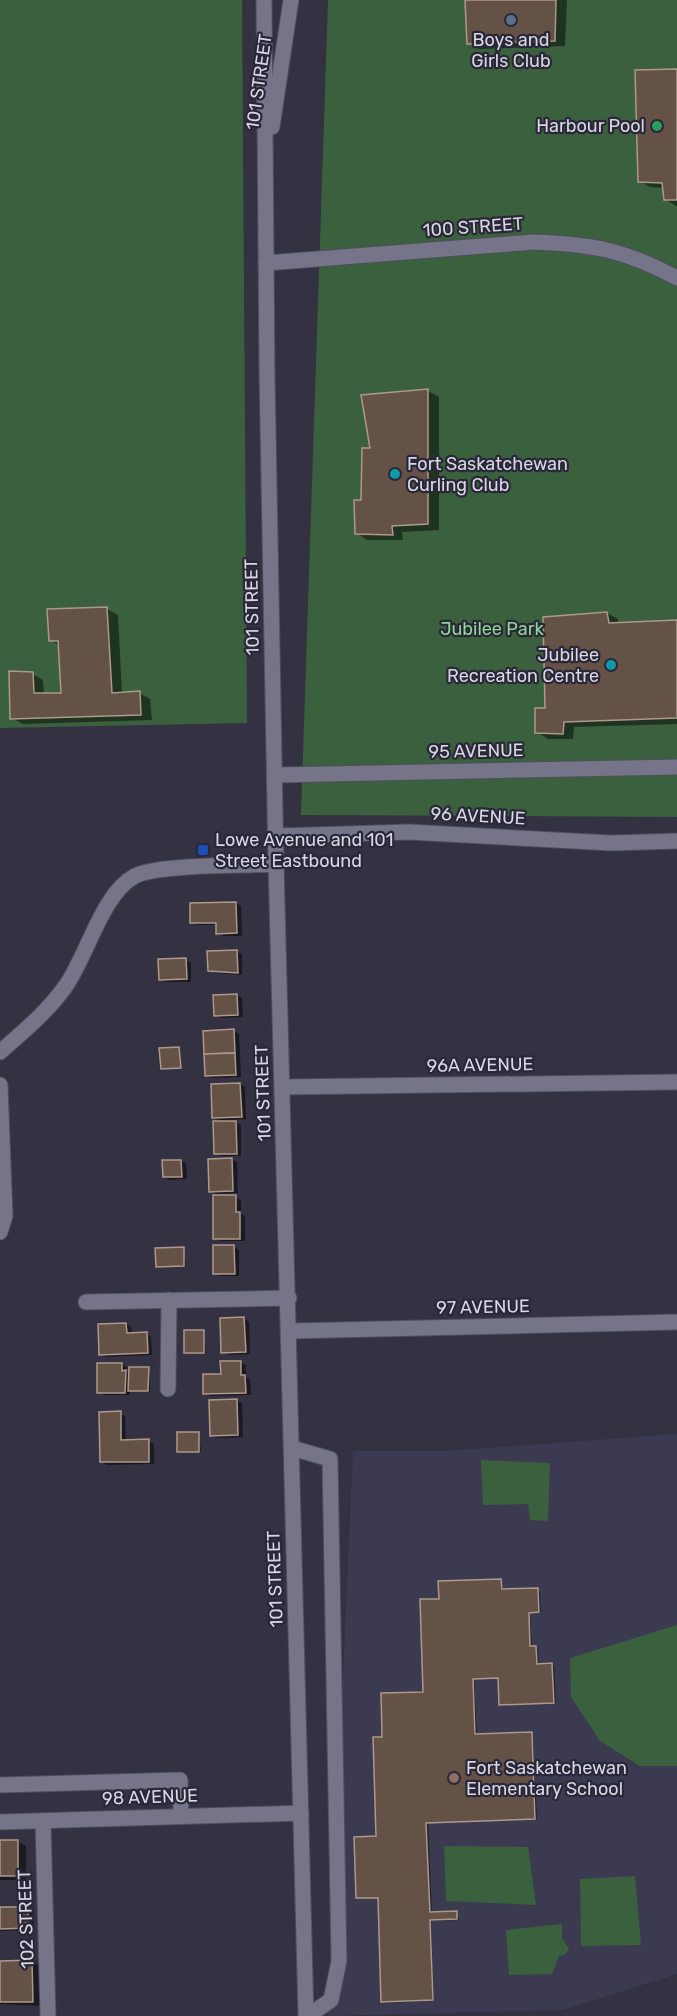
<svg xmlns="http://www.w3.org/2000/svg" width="677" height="2016" viewBox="0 0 677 2016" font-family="Rubik,sans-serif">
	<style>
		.built { fill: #3c3a51 }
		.green { fill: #3b603e }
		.shadow { fill: #0007 }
		.building { fill: #635245; stroke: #ad998b; stroke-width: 1.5 }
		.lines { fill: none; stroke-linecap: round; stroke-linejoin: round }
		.street-casing { stroke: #4f4e5c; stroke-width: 17 }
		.secondary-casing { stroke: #4f4e5c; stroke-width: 17 }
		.street { stroke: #767488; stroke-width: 15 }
		.secondary { stroke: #767488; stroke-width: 15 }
		.service-dot { fill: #5c6f8a; stroke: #292738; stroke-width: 2 }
		.leisure-dot { fill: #2e9e5b; stroke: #292738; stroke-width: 2 }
		.culture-dot { fill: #0f9aa8; stroke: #292738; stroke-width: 2 }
		.transit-dot { fill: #1a4fb4; stroke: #292738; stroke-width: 2 }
		.education-dot { fill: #8d6e63; stroke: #292738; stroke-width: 2 }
		.labels { text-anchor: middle; stroke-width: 4.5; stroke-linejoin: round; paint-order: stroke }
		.poi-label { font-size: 18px; fill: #d8d7e3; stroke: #292738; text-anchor: start }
		.street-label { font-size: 18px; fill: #d8d7e3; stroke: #292738 }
		.park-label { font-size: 18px; fill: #8ed794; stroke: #292738 }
	</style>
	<rect width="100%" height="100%" fill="#333142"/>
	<!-- built -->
	<polygon class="built" points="677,1434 677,1974 563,2010 328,2016 353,1451 445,1451"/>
	<!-- green -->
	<g class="green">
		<polygon points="0,0 242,0 247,723 0,728"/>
		<polygon points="328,0 677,0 677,817 301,815"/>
		<polygon points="481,1460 550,1463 548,1521 530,1520 528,1504 483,1505"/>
		<polygon points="677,1625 677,1766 640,1766 600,1741 571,1697 570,1658"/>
		<polygon points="444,1846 528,1847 536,1905 446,1901"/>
		<polygon points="635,1876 641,1945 581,1946 580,1879"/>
		<polygon points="562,1924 562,1938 569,1949 565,1955 559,1956 552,1974 509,1975 506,1930"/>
	</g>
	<!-- shadow -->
	<g class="shadow">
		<polygon points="466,0 567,0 565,46 479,49 469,43"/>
		<polygon points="677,71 677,206 676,206 665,199 664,188 650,187 639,181"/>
		<polygon points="428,391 439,397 439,530 402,532 403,540 367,540 357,533 372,450 363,396"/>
		<polygon points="107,609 118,615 122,694 139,693 150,699 152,720 23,724 12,718 32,674 43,680 44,694 63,695 60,646 50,640"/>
		<polygon points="607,613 618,619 618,624 677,622 677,724 574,727 573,739 548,739 537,732 546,710"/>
		<polygon points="236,903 241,906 242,936 223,936 218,933 217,925 197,925 192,922 191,905"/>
		<polygon points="236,951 242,954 242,975 215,973 209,970"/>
		<polygon points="185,960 191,963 191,982 166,982 161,979"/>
		<polygon points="237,995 242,998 243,1017 221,1018 216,1015"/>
		<polygon points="234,1031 239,1034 241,1077 212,1078 207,1075"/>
		<polygon points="179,1048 182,1068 162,1068 161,1049"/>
		<polygon points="240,1084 245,1087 246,1119 231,1120 241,1125 241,1156 220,1156 215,1153 223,1123 214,1117"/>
		<polygon points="231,1159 237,1162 238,1193 216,1194 211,1191"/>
		<polygon points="181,1161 186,1164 187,1179 170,1180 164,1177"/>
		<polygon points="235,1197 241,1200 241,1214 245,1216 245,1241 220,1241 215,1238"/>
		<polygon points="234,1247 239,1250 239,1276 220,1276 214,1273"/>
		<polygon points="183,1249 186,1266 157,1266"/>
		<polygon points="244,1319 249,1322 250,1354 228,1355 223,1352"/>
		<polygon points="126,1324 131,1327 132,1334 146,1334 151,1337 152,1355 106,1357 101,1354"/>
		<polygon points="204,1331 206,1353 185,1352"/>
		<polygon points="241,1362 246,1365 246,1377 250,1380 251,1395 210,1396 205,1393"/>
		<polygon points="121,1364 127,1367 127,1373 130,1375 150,1370 150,1392 130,1391 130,1395 104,1395 99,1392"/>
		<polygon points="237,1400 242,1403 243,1437 217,1438 211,1435"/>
		<polygon points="120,1413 125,1416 126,1441 149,1441 154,1444 154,1464 107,1465 102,1462"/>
		<polygon points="199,1434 201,1452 179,1451"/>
		<polygon points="501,1580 503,1590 540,1591 541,1613 530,1613 532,1648 538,1649 539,1665 554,1666 556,1703 503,1705 500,1678 474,1679 477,1736 533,1735 537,1819 428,1823 432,1913 456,1912 459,1920 431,1921 434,2001 385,2003 379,1898 358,1897 378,1838 384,1738 425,1693 441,1600"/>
		<polygon points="0,1841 17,1841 26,1846 26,1880 0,1880"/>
		<polygon points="0,1908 27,1909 33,1912 34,1930 0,1931"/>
		<polygon points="0,1962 32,1962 40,1966 41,2006 0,2004"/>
	</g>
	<!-- building -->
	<g class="building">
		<polygon points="465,0 556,0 555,41 467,44"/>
		<polygon points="677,69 677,200 664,200 662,183 638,182 635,70"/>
		<polygon points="428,389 428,524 392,526 393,535 355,534 354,500 361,500 362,448 370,448 361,395"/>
		<polygon points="107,607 112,693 140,691 141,715 10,719 9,671 33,672 34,693 61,693 58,641 49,641 47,609"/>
		<polygon points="607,612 609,623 677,620 677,718 564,722 563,734 535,733 535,708 545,708 543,617"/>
		<polygon points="236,902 237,933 216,934 216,923 190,923 190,903"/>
		<polygon points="237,950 238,973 208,971 207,951"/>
		<polygon points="186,958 187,979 159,980 158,959"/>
		<polygon points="237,994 238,1015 214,1016 213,995"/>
		<polygon points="234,1029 235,1053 204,1054 203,1031"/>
		<polygon points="179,1047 181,1068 161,1069 159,1048"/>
		<polygon points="235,1053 236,1075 205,1076 204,1054"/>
		<polygon points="240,1083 242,1117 212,1118 211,1084"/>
		<polygon points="213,1121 236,1121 237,1154 214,1154"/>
		<polygon points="232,1158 233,1191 209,1192 208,1159"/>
		<polygon points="162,1160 181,1160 182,1177 163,1177"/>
		<polygon points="213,1195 236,1195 236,1212 240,1212 240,1239 213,1239"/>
		<polygon points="213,1245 234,1245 235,1274 213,1274"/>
		<polygon points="184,1247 184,1266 156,1267 155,1248"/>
		<polygon points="244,1317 246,1352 221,1353 220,1318"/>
		<polygon points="126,1323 127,1333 147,1332 148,1353 99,1355 98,1324"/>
		<rect x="184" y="1330" width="20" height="23"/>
		<polygon points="220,1361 241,1361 241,1375 245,1375 246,1393 203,1394 203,1374 221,1374"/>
		<polygon points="97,1363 122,1363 122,1371 126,1370 125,1393 97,1393"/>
		<polygon points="129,1367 149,1367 148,1391 128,1391"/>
		<polygon points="237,1399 238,1435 210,1436 209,1400"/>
		<polygon points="121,1411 121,1440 149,1439 149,1462 100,1462 99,1412"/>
		<rect x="177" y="1432" width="22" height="20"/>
		<polygon points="501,1579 502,1589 538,1588 539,1612 529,1613 530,1646 536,1646 537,1664 552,1663 554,1703 499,1705 498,1678 473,1679 475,1734 532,1732 535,1819 426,1823 430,1912 457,1911 457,1919 430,1920 433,2000 381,2002 378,1898 356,1898 354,1837 376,1836 373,1737 382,1737 381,1693 423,1692 420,1599 439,1599 438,1581"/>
		<rect x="0" y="1840" width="18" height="36"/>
		<polygon points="0,1907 28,1907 29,1928 0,1929"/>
		<polygon points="32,1960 33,2002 0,2002 0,1961"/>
	</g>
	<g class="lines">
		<defs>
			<g id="street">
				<path d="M 266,263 L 534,242 C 592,244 625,250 677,278"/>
				<polyline points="276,775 677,767"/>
				<polyline points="276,836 409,832 611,843 677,841"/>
				<path d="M 0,1052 C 23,1032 47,1012 65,987 C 87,957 102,893 135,876 C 158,864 245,866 276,864"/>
				<polyline points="0,1085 5,1216 0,1232"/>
				<polyline points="283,1087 677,1082"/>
				<polyline points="86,1302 289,1298"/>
				<polyline points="290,1331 677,1322"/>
				<polyline points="168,1389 169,1300"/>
				<polyline points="292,1448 330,1459 339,1961 331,2000 308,2016"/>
				<polyline points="0,1785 180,1780 181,1815"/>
				<polyline points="43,1821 48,2016"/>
				<polyline points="0,1822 301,1813"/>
			</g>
			<g id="secondary">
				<polyline points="264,0 267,373 276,864 306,2016"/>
				<polyline points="272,127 291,0"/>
			</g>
		</defs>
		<!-- street casing -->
		<use href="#street" class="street-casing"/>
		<!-- secondary casing -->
		<use href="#secondary" class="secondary-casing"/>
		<!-- street -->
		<use href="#street" class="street"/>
		<!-- secondary -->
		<use href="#secondary" class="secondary"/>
	</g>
	<!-- markers -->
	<circle class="service-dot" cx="511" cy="20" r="6"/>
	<circle class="leisure-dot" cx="657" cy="126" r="6"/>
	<g class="culture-dot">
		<circle cx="395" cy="474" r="6"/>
		<circle cx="611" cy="665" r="6"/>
	</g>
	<rect class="transit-dot" x="197" y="844" width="12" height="12" rx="3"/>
	<circle class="education-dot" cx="454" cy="1778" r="6"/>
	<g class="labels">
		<!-- poi labels -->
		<g class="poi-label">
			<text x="511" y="46" text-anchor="middle">Boys and<tspan x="511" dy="21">Girls Club</tspan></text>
			<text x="645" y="132" text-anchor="end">Harbour Pool</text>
			<text x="407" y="470">Fort Saskatchewan<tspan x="407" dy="21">Curling Club</tspan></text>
			<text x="599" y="661" text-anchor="end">Jubilee<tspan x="599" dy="21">Recreation Centre</tspan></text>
			<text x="215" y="846">Lowe Avenue and 101<tspan x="215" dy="21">Street Eastbound</tspan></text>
			<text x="466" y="1774">Fort Saskatchewan<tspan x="466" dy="21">Elementary School</tspan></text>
		</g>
		<!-- street labels -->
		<g class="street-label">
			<text transform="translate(259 82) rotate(-82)" y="6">101 STREET</text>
			<text transform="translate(473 227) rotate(-4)" y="6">100 STREET</text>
			<text transform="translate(252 607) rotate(-91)" y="6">101 STREET</text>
			<text transform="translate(476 751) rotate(-1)" y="6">95 AVENUE</text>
			<text transform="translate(478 816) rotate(3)" y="6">96 AVENUE</text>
			<text transform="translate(480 1065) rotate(-1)" y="6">96A AVENUE</text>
			<text transform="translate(263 1093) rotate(-92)" y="6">101 STREET</text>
			<text transform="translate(483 1307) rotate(-1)" y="6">97 AVENUE</text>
			<text transform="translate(275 1579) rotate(-92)" y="6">101 STREET</text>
			<text transform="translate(150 1797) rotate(-2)" y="6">98 AVENUE</text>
			<text transform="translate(26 1919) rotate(-92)" y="6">102 STREET</text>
		</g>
		<!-- park labels -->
		<g class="park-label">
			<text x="492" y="635">Jubilee Park</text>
		</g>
	</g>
</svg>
